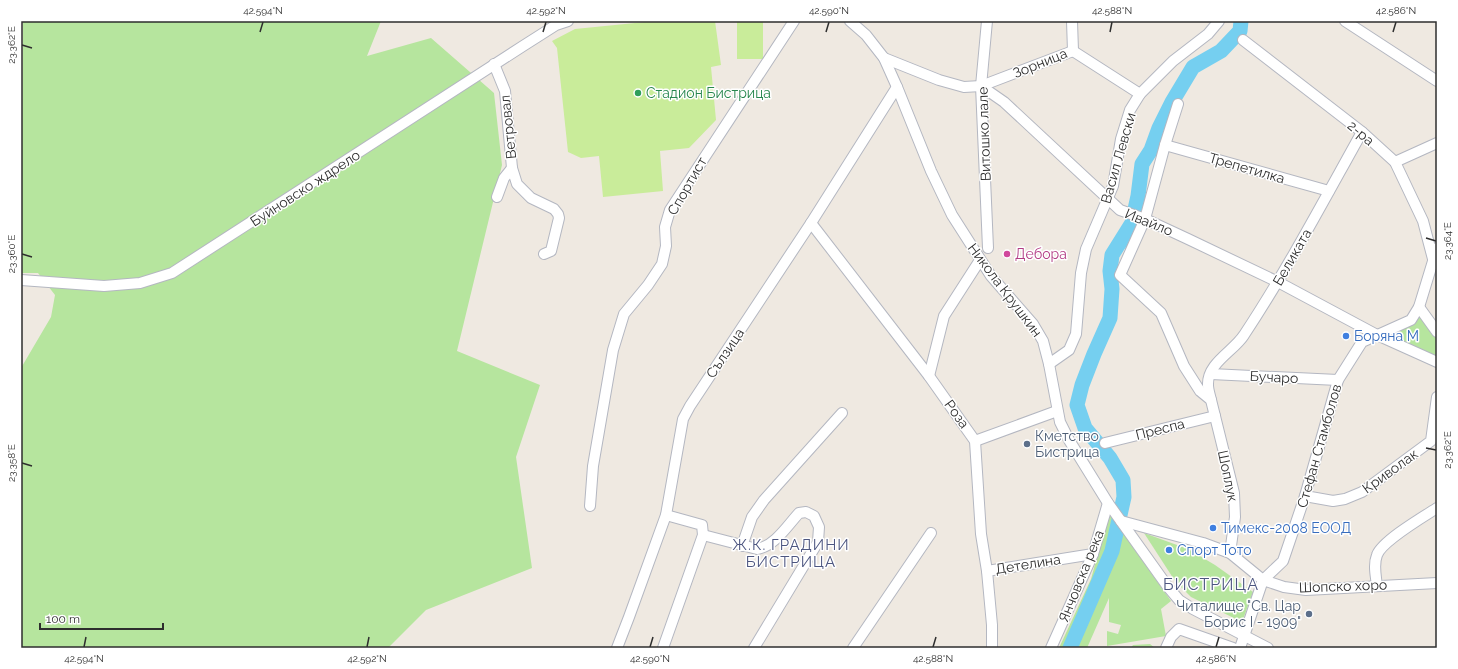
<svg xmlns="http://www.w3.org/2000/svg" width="1458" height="669" viewBox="0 0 1458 669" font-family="Raleway,sans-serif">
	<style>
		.green { fill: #b6e59e }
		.pitch { fill: #c9ec9a }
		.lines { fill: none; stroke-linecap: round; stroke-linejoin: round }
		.stream { stroke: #75cff0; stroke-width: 2.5 }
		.river { stroke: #75cff0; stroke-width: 15 }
		.minor-casing { stroke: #b4b7c1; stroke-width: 12 }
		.minor { stroke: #fff; stroke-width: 10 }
		.ticks { fill: none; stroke: #2e2e2e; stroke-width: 1.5 }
		.leisure-dot { fill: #2e9e5b; stroke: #fff; stroke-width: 1.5 }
		.hotel-dot { fill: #d1479c; stroke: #fff; stroke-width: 1.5 }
		.shop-dot { fill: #3f7fe0; stroke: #fff; stroke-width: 1.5 }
		.service-dot { fill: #5c6f8a; stroke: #fff; stroke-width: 1.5 }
		.labels { text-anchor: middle; stroke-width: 3; stroke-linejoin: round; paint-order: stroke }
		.street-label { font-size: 14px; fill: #2e2e2e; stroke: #fff }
		.leisure-label { font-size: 14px; fill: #27864d; stroke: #fff; text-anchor: start }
		.hotel-label { font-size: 14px; fill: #b23c85; stroke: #fff; text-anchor: start }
		.shop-label { font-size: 14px; fill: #366cbe; stroke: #fff; text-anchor: start }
		.service-label { font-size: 14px; fill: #4e5e75; stroke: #fff; text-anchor: start }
		.neighbourhood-label { font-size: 15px; letter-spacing: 1px; fill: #4d5680; stroke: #fff }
		.quarter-label { font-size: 16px; letter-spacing: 1px; fill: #4d5680; stroke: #fff }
		.neatline { fill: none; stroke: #2e2e2e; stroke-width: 1.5 }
		.ticks-label { font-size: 10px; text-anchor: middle; fill: #2e2e2e }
	</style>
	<rect width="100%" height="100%" fill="#efe9e1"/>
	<!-- green -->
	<g class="green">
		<polygon points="23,21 381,21 367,56 431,38 494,93 502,165 457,351 540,385 516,457 532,568 426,610 388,648 21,648 21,368 51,317 55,295 38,273 21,273"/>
		<polygon points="1419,307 1437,332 1437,362 1377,335 1411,320"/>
		<polygon points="1109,513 1171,601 1161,609 1166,636 1107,646 1107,631 1118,634 1121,625 1109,622 1109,598 1087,648 1059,648 1091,579"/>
		<polygon points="1144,533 1188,549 1215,565 1253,592 1242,622 1191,597 1175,581"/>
		<polygon points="1150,644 1155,648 1131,648 1133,645"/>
	</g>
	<!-- pitch -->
	<g class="pitch">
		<polygon points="655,21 715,21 721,65 711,67 716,120 689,148 660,151 663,191 603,197 599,156 581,158 568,152 557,48 552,41 575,29"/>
		<rect x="737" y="21" width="26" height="38"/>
	</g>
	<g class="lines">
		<!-- stream -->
		<g class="stream">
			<polyline points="1126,251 1132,223"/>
			<polyline points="1112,289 1117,274"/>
		</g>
		<!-- river -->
		<polyline class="river" points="1070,648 1112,551 1124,497 1123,480 1110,458 1085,428 1077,405 1082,385 1094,354 1110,318 1112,289 1110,271 1112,255 1132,223 1138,196 1142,164 1151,150 1159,128 1172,102 1193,67 1221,51 1240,31 1241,21"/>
		<defs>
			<g id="minor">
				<polyline points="850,21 866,35 884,58 897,87 931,171 952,215 991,276 1033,324 1043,341 1049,364 1060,422 1069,440 1108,503 1168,587 1179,600 1193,609 1268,648"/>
				<polyline points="987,21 981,86 988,248"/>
				<polyline points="1072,21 1073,51"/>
				<polyline points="1345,21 1437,81"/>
				<polyline points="1243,40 1362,132 1395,162 1423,221 1433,259"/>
				<polyline points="1073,51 1140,94"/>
				<polyline points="884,58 939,80 964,87 981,86 1004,102 1120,210 1145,219 1188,239 1278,282 1377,335 1437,362"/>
				<polyline points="494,64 505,91 512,168 517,184 531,198 554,209 558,214 559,218 551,251 544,254"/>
				<polyline points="981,86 1073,51"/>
				<polyline points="1178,104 1165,145 1145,219 1120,275 1161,313 1184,366 1200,391 1211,400 1234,493 1235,517 1230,553"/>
				<polyline points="1165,145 1329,191"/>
				<polyline points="1395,162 1437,143"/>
				<polyline points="497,197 504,178 512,168"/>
				<polyline points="811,223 929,376 975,441 981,534 987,571 992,625 992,648"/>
				<polyline points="21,280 104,286 140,283 172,273 523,46 556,25 568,21"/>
				<polyline points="1419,307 1437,332"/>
				<polyline points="1049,364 1069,350 1076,334 1081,273 1086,249 1113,186 1121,139 1130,110 1140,94 1173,61 1208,34 1219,21"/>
				<polyline points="1211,374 1338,380"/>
				<polyline points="929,376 944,316 980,260"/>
				<path d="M 1211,400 C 1210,395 1208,390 1208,385 C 1207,363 1234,351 1244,335 C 1287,270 1324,200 1362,132"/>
				<polyline points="975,441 1057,411"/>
				<polyline points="1105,443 1215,416"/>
				<polyline points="1305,496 1333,501 1345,499 1362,492 1431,441 1437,397"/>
				<polyline points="590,506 593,466 613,350 624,314 648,285 662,264 666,246 665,227 670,210 794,21"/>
				<polyline points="1121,521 1203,543 1230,553 1263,580 1284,587 1306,590 1437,583"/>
				<path d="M 703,535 L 757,549 C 775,546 787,526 799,513 L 806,512 L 814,516 L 819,527 L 818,542 L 754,648"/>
				<polyline points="742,546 752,517 764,500 842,413"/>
				<polyline points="987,571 1093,554"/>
				<path d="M 1377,586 C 1376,576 1373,565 1377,555 C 1382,541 1423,517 1437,508"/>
				<polyline points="617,648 629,617 666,515 683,419 690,406 811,223 897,87"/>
				<polyline points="663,648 703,535 702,525 666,515"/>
				<polyline points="853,648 931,533"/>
				<polyline points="1051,648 1093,554 1108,503"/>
				<polyline points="1166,648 1171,637 1179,629 1233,648"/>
				<polyline points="1240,648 1263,580 1283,561 1305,496 1338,380 1362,342 1411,320 1419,307 1437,248"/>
			</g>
		</defs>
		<!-- minor casing -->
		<use href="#minor" class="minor-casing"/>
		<!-- minor -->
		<use href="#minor" class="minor"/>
	</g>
	<!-- ticks -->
	<path class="ticks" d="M 260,32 L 263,22M 543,32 L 546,22M 826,32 L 829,22M 1110,32 L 1112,22M 1393,32 L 1396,22M 22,45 L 32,48M 1426,238 L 1436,241M 22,254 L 32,257M 1426,448 L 1436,450M 22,463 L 32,466M 84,647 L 86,637M 367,647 L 369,637M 650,647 L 653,637M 933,647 L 936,637M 1216,647 L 1219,637"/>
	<!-- markers -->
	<circle class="leisure-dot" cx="638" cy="93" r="4"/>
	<circle class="hotel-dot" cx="1007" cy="254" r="4"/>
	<g class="shop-dot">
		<circle cx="1346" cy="336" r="4"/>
		<circle cx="1213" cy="528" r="4"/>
		<circle cx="1169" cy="550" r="4"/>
	</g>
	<g class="service-dot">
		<circle cx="1027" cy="444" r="4"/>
		<circle cx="1309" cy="614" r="4"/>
	</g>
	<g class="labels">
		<!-- street labels -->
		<g class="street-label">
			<text transform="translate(1040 63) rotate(-22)" y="5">Зорница</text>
			<text transform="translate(508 127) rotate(-96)" y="5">Ветровал</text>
			<text transform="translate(1361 133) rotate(40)" y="5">2-ра</text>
			<text transform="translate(984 134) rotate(-92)" y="5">Витошко лале</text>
			<text transform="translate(1118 158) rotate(-74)" y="5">Васил Левски</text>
			<text transform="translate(1247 168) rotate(16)" y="5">Трепетилка</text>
			<text transform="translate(687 186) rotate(-60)" y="5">Спортист</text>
			<text transform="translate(305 188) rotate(-33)" y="5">Буйновско ждрело</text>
			<text transform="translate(1149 222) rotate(22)" y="5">Ивайло</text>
			<text transform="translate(1292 257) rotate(-60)" y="5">Беликата</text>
			<text transform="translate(1005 290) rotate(53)" y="5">Никола Крушкин</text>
			<text transform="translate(725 353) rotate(-56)" y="5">Сълзица</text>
			<text transform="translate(1274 377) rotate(3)" y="5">Бучаро</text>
			<text transform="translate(957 414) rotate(54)" y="5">Роза</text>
			<text transform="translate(1160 429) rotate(-14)" y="5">Преспа</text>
			<text transform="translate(1319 446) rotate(-74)" y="5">Стефан Стамболов</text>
			<text transform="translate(1390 471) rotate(-36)" y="5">Криволак</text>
			<text transform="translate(1228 476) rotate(78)" y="5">Шоплук</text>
			<text transform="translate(1028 564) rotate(-9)" y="5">Детелина</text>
			<text transform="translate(1081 576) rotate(-68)" y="5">Янчовска река</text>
			<text transform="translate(1343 586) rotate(-2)" y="5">Шопско хоро</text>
		</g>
		<!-- leisure labels -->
		<g class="leisure-label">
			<text x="646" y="98">Стадион Бистрица</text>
		</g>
		<!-- hotel labels -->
		<g class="hotel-label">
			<text x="1015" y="259">Дебора</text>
		</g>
		<!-- shop labels -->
		<g class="shop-label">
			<text x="1354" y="341">Боряна М</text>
			<text x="1221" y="533">Тимекс-2008 ЕООД</text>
			<text x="1177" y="555">Спорт Тото</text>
		</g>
		<!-- service labels -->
		<g class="service-label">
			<text x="1035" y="441">Кметство<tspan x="1035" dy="16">Бистрица</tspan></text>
			<text x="1301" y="611" text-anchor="end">Читалище "Св. Цар<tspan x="1301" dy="16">Борис I - 1909"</tspan></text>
		</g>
		<!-- neighbourhood labels -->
		<g class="neighbourhood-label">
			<text x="791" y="550">Ж.К. ГРАДИНИ<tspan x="791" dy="17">БИСТРИЦА</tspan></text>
		</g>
		<!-- quarter labels -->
		<g class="quarter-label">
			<text x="1211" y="590">БИСТРИЦА</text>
		</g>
	</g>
	<!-- border -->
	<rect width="1458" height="669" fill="none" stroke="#ffffff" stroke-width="44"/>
	<!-- scale -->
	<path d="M40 623v6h123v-6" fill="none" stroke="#2e2e2e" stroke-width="2"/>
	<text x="46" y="623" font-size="12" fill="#2e2e2e" stroke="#ffffff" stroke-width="3" paint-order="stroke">100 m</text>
	<rect x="22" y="22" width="1414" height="625" class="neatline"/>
	<g class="ticks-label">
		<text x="263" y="14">42.594°N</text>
		<text x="546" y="14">42.592°N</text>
		<text x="829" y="14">42.590°N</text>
		<text x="1112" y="14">42.588°N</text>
		<text x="1396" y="14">42.586°N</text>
		<text transform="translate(11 45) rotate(-90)" y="4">23.362°E</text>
		<text transform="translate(1447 241) rotate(-90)" y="4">23.364°E</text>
		<text transform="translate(11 254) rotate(-90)" y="4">23.360°E</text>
		<text transform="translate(1447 450) rotate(-90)" y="4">23.362°E</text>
		<text transform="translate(11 463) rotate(-90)" y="4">23.358°E</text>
		<text x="84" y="662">42.594°N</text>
		<text x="367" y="662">42.592°N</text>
		<text x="650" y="662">42.590°N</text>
		<text x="933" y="662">42.588°N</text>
		<text x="1216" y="662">42.586°N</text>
	</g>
</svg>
